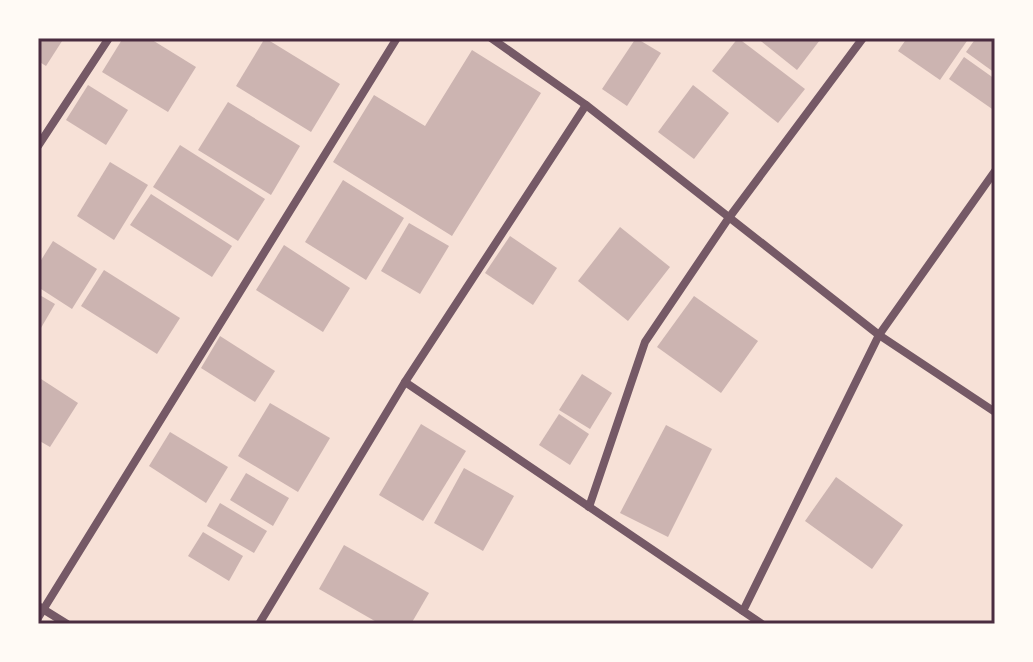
<svg xmlns="http://www.w3.org/2000/svg" width="1033" height="662" viewBox="0 0 1033 662" font-family="Karla,sans-serif">
	<style>
		.building { fill: #ccb4b1 }
		.lines { fill: none; stroke-linecap: round; stroke-linejoin: round }
		.minor { stroke: #755966; stroke-width: 8 }
		.neatline { fill: none; stroke: #4a2c40; stroke-width: 3 }
	</style>
	<rect width="100%" height="100%" fill="#f7e1d7"/>
	<!-- building -->
	<g class="building">
		<polygon points="38,38 64,38 46,66 38,61"/>
		<polygon points="123,38 149,38 196,67 168,112 102,72"/>
		<polygon points="265,38 340,84 311,132 236,86"/>
		<polygon points="636,38 661,53 627,106 602,89"/>
		<polygon points="738,38 805,89 778,123 712,71"/>
		<polygon points="757,38 817,38 820,40 797,70"/>
		<polygon points="907,38 969,38 940,80 898,51"/>
		<polygon points="976,38 995,38 995,73 966,52"/>
		<polygon points="472,50 541,93 452,236 333,162 374,95 425,126"/>
		<polygon points="964,57 995,79 995,111 949,79"/>
		<polygon points="88,85 128,110 106,145 66,120"/>
		<polygon points="693,85 729,113 694,159 658,132"/>
		<polygon points="228,102 300,146 271,195 198,150"/>
		<polygon points="180,145 265,199 238,241 153,187"/>
		<polygon points="110,162 148,185 114,240 77,216"/>
		<polygon points="343,180 404,218 366,280 305,242"/>
		<polygon points="151,194 232,246 212,277 130,225"/>
		<polygon points="409,223 449,246 420,294 381,271"/>
		<polygon points="620,227 670,267 628,321 578,281"/>
		<polygon points="510,236 557,268 533,305 485,273"/>
		<polygon points="53,241 97,269 72,309 38,287 38,265"/>
		<polygon points="284,245 350,288 323,332 256,290"/>
		<polygon points="104,270 180,318 157,354 81,306"/>
		<polygon points="38,294 55,304 38,333"/>
		<polygon points="694,296 758,341 721,393 657,347"/>
		<polygon points="220,336 275,371 255,402 201,368"/>
		<polygon points="582,374 612,393 590,429 559,410"/>
		<polygon points="38,377 78,403 50,447 38,440"/>
		<polygon points="270,403 330,438 298,492 238,456"/>
		<polygon points="559,414 589,434 570,465 539,445"/>
		<polygon points="421,424 466,451 423,521 379,495"/>
		<polygon points="666,425 712,449 668,537 620,513"/>
		<polygon points="170,432 228,467 206,503 149,466"/>
		<polygon points="464,468 514,496 483,551 434,523"/>
		<polygon points="246,473 289,498 273,526 230,500"/>
		<polygon points="836,477 903,525 872,569 805,521"/>
		<polygon points="220,503 267,531 254,553 207,526"/>
		<polygon points="203,532 243,556 229,581 188,556"/>
		<polygon points="344,545 429,593 411,624 380,624 319,589"/>
	</g>
	<g class="lines">
		<!-- minor -->
		<g class="minor">
			<polyline points="491,38 586,105 879,335 995,412"/>
			<polyline points="38,146 109,38"/>
			<polyline points="405,382 762,624"/>
			<polyline points="589,507 645,342 728,219 863,38"/>
			<polyline points="38,606 67,624"/>
			<polyline points="743,611 879,335 995,171"/>
			<polyline points="38,618 397,38"/>
			<polyline points="259,624 405,382 586,105"/>
		</g>
	</g>
	<!-- border -->
	<rect width="1033" height="662" fill="none" stroke="#fffaf5" stroke-width="80"/>
	<rect x="40" y="40" width="953" height="582" class="neatline"/>
</svg>
